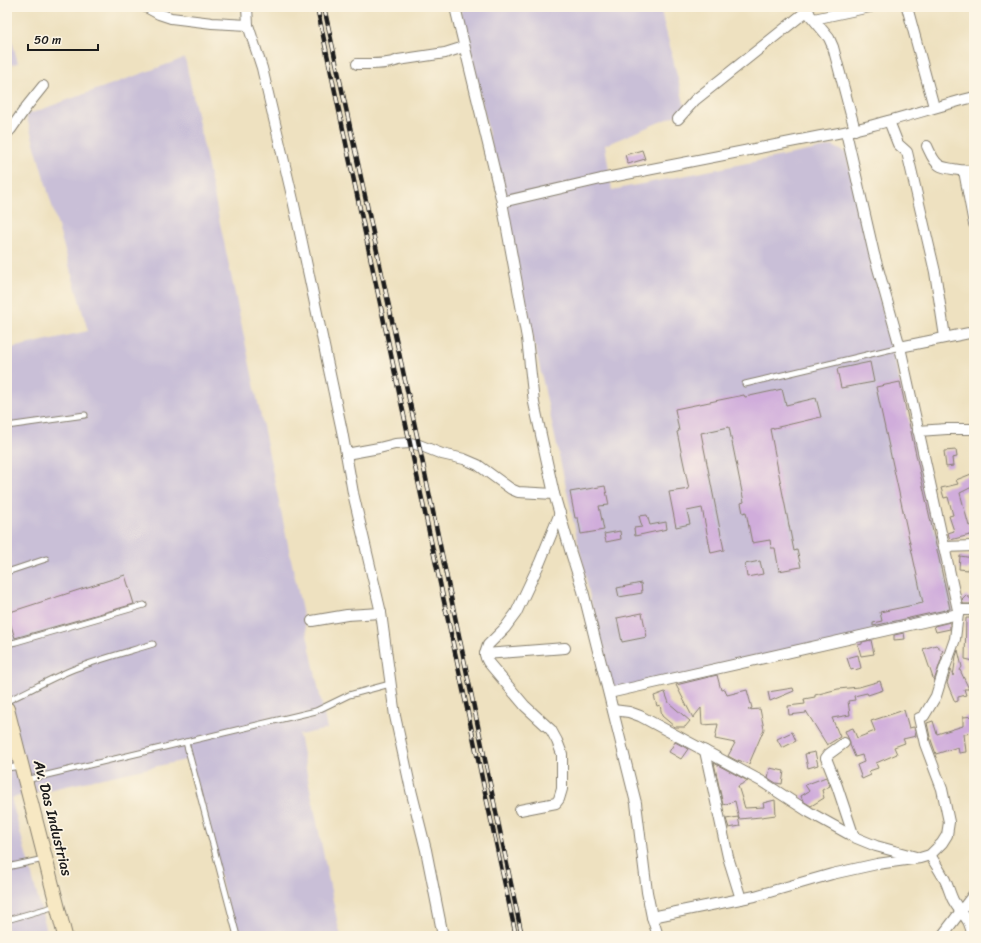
<svg xmlns="http://www.w3.org/2000/svg" width="981" height="943" viewBox="0 0 981 943" font-family="Sriracha,sans-serif">
	<style>
		.industrial { fill: #c9bfd7 }
		.building { fill: #d0addb }
		.lines { fill: none; stroke-linecap: round; stroke-linejoin: round }
		.lane-casing { stroke: #857e6e; stroke-width: 7 }
		.street-casing { stroke: #857e6e; stroke-width: 12 }
		.secondary-casing { stroke: #857e6e; stroke-width: 16 }
		.lane { stroke: #fff; stroke-width: 5 }
		.street { stroke: #fff; stroke-width: 10 }
		.secondary { stroke: #f7e8c3; stroke-width: 14 }
		.rail-casing { stroke: #1c1c1c; stroke-width: 4.5 }
		.rail { stroke: #fcf5e5; stroke-width: 3; stroke-dasharray: 9; stroke-linecap: butt }
		.labels { text-anchor: middle; stroke-width: 3.5; stroke-linejoin: round; paint-order: stroke }
		.street-label { font-size: 15px; fill: #1c1c1c; stroke: #fcf5e5 }
	</style>
	<rect width="100%" height="100%" fill="#fcf5e5"/>
	<filter id="ink" filterUnits="userSpaceOnUse"><feTurbulence type="fractalNoise" baseFrequency=".025" numOctaves="2"/><feDisplacementMap in="SourceGraphic" scale="8" xChannelSelector="R" yChannelSelector="G"/><feConvolveMatrix kernelMatrix="1 2 1 2 8 2 1 2 1" color-interpolation-filters="sRGB"/></filter>
	<filter id="wash" filterUnits="userSpaceOnUse"><feTurbulence type="fractalNoise" baseFrequency=".012" numOctaves="4" result="noise"/><feDisplacementMap in="SourceGraphic" scale="16" xChannelSelector="R" yChannelSelector="G"/><feGaussianBlur stdDeviation="0.9" result="paint"/><feColorMatrix in="noise" values="0 0 0 0 0 0 0 0 0 0 0 0 0 0 0 0 0 1.4 0 .05"/><feComposite in="paint" operator="in"/></filter>
	<g filter="url(#wash)">
		<rect width="100%" height="100%" fill="#eee1c0"/>
		<!-- industrial -->
		<g class="industrial">
			<polygon points="461,7 660,7 686,111 605,145 612,190 833,146 846,153 889,337 956,618 611,693"/>
			<polygon points="7,23 18,63 7,66"/>
			<polygon points="185,58 257,398 327,729 299,735 338,925 341,936 235,936 190,759 11,798 48,936 7,936 7,349 88,331 26,115"/>
		</g>
		<g id="blocks">
			<!-- building -->
			<g class="building">
				<polygon points="642,150 645,159 628,164 625,155"/>
				<polygon points="870,362 874,382 841,388 837,369"/>
				<polygon points="900,382 950,609 873,626 873,623 882,621 880,612 923,603 876,387"/>
				<polygon points="782,389 786,405 816,398 821,417 770,429 794,551 797,550 801,567 779,571 775,548 771,548 770,540 752,543 746,512 743,513 741,503 744,502 729,427 701,433 724,550 711,553 702,508 687,511 690,524 676,527 669,492 689,489 677,432 679,431 675,409 744,395 745,397"/>
				<polygon points="956,450 957,457 952,458 953,466 946,467 944,451"/>
				<polygon points="974,473 974,486 960,493 969,526 974,524 974,534 950,540 948,533 954,531 949,516 953,515 948,497 944,498 941,488 958,484 956,480"/>
				<polygon points="605,486 609,505 599,506 604,530 581,534 578,518 575,518 570,492"/>
				<polygon points="647,515 650,525 666,522 667,529 635,536 634,528 642,527 639,516"/>
				<polygon points="620,531 621,539 606,542 604,534"/>
				<polygon points="960,556 974,558 974,568 968,568 968,570 959,569"/>
				<polygon points="760,561 763,574 747,577 745,564"/>
				<polygon points="125,575 134,604 15,638 7,613"/>
				<polygon points="641,583 642,593 619,597 617,588"/>
				<polygon points="966,595 973,601 971,604 963,604 962,599"/>
				<polygon points="642,613 647,637 622,642 617,618"/>
				<polygon points="966,618 974,618 974,661 965,659"/>
				<polygon points="950,622 950,629 936,632 934,626"/>
				<polygon points="904,633 905,639 894,640 894,635"/>
				<polygon points="871,640 874,654 861,656 858,645 862,644 862,642"/>
				<polygon points="936,645 943,651 940,655 942,657 934,681 923,649"/>
				<polygon points="958,650 962,667 960,670 969,689 964,689 966,695 958,697 958,701 955,702 947,683 951,669 953,676 956,656"/>
				<polygon points="858,655 861,668 855,670 854,669 851,670 847,658"/>
				<polygon points="717,675 721,690 725,689 727,695 747,690 752,708 748,710 760,709 764,729 749,764 738,760 739,762 728,756 735,743 715,739 718,724 702,725 701,708 693,718 676,685"/>
				<polygon points="880,681 883,690 868,695 867,693 854,696 855,700 848,701 850,715 832,718 840,737 827,745 806,711 806,713 789,715 788,706 805,704 804,699 815,697 815,695 838,689 859,687"/>
				<polygon points="793,688 794,691 770,701 768,692"/>
				<polygon points="665,692 669,703 690,721 685,727 675,727 662,716 660,705 657,706 654,696"/>
				<polygon points="904,710 909,728 914,727 916,736 903,739 905,743 894,747 897,754 876,763 878,768 869,771 871,775 862,779 857,765 864,762 862,755 855,757 850,745 850,742 845,731 853,728 857,738 875,731 871,721"/>
				<polygon points="974,716 974,728 972,729 973,733 964,734 966,752 959,753 958,747 936,754 930,737 927,723 933,721 937,734 963,726 963,717"/>
				<polygon points="792,732 796,741 782,748 777,739"/>
				<polygon points="675,742 688,749 681,759 669,752"/>
				<polygon points="815,752 818,765 808,768 805,754"/>
				<polygon points="714,763 748,781 738,786 745,808 764,807 763,803 775,800 776,815 761,817 739,819 735,801 723,805"/>
				<polygon points="770,768 784,771 782,784 776,783 768,778"/>
				<polygon points="826,777 830,786 822,790 824,798 811,806 803,801 801,796 809,791 805,785"/>
				<polygon points="738,817 740,826 729,828 726,819"/>
			</g>
		</g>
	</g>
	<g filter="url(#ink)">
		<use href="#blocks" fill-opacity="0" stroke="#857e6e" stroke-width="1"/>
		<g class="lines">
			<defs>
				<g id="lane">
					<polyline points="745,384 900,347"/>
					<polyline points="7,426 85,415"/>
					<polyline points="7,572 46,559"/>
					<polyline points="7,644 16,642 144,605"/>
					<path d="M 7,701 C 29,691 51,678 74,669 C 100,659 127,652 153,644"/>
					<polyline points="186,742 237,936"/>
					<polyline points="7,768 21,766"/>
					<polyline points="26,780 316,711 349,695 390,684"/>
					<polyline points="7,867 44,859"/>
					<polyline points="7,920 56,906"/>
				</g>
				<g id="street">
					<polyline points="146,7 159,14 171,18 212,23 248,25"/>
					<polyline points="247,7 248,25 262,68 293,200 342,431 353,493 381,613 395,716 411,790 426,850 443,936"/>
					<polyline points="455,7 502,202 527,338 534,403 554,494 571,553 583,591 636,803 647,892 652,917 658,936"/>
					<polyline points="807,7 810,15 829,38 833,47 855,130"/>
					<polyline points="907,7 934,107"/>
					<polyline points="814,19 870,7"/>
					<path d="M 357,64 C 367,64 389,65 398,60 L 445,53 L 464,47"/>
					<polyline points="678,119 695,100 808,10"/>
					<polyline points="889,121 898,144 907,152 935,272 945,337"/>
					<polyline points="7,133 11,129 27,106 43,86"/>
					<path d="M 927,146 C 930,152 933,161 939,165 C 944,169 967,171 974,171"/>
					<polyline points="964,171 974,224"/>
					<path d="M 502,202 L 601,179 L 821,136 C 873,128 923,110 974,97"/>
					<polyline points="900,347 974,332"/>
					<polyline points="918,431 947,429 974,429"/>
					<polyline points="346,454 379,448 395,444 410,443 419,445 442,454 464,459 478,465 511,489 518,492 554,494"/>
					<polyline points="944,547 974,546"/>
					<polyline points="958,610 974,610"/>
					<polyline points="312,621 347,615 381,613"/>
					<polyline points="485,654 565,648"/>
					<polyline points="609,693 958,614 958,610 900,347 874,254 846,132"/>
					<polyline points="613,710 629,712 640,716 761,781 809,812 854,837 876,846 916,857"/>
					<polyline points="924,716 936,696 944,670 955,639 958,614"/>
					<polyline points="844,743 829,754 826,758 837,786 854,837"/>
					<polyline points="705,751 728,857 741,899"/>
					<polyline points="520,810 556,803 559,799 562,789 562,754 557,741 551,730 525,706 488,662 486,658 485,654 488,645 505,628 516,613 540,562 560,513"/>
					<path d="M 930,855 C 935,863 940,871 945,880 C 948,886 950,894 953,900 C 961,915 971,918 972,936"/>
					<polyline points="652,917 755,896 832,874 877,864 920,858 930,855 942,843 947,835 949,822 942,789 925,744 919,718"/>
					<polyline points="942,936 974,894"/>
				</g>
				<polyline id="secondary" points="7,709 65,936"/>
			</defs>
			<!-- lane casing -->
			<use href="#lane" class="lane-casing"/>
			<!-- street casing -->
			<use href="#street" class="street-casing"/>
			<!-- secondary casing -->
			<use href="#secondary" class="secondary-casing"/>
			<!-- lane -->
			<use href="#lane" class="lane"/>
			<!-- street -->
			<use href="#street" class="street"/>
			<!-- secondary -->
			<use href="#secondary" class="secondary"/>
			<defs>
				<g id="rail">
					<polyline points="317,7 400,397 516,936"/>
					<polyline points="324,7 419,445 522,936"/>
				</g>
			</defs>
			<!-- rail casing -->
			<use href="#rail" class="rail-casing"/>
			<!-- rail -->
			<use href="#rail" class="rail"/>
		</g>
	</g>
	<g class="labels">
		<!-- street labels -->
		<g class="street-label">
			<text transform="translate(53 818) rotate(76)" y="5">Av. Das Industrias</text>
		</g>
	</g>
	<!-- margin -->
	<rect width="981" height="943" fill="none" stroke="#fcf5e5" stroke-width="24"/>
	<!-- scale -->
	<path d="M28 44v6h70v-6" fill="none" stroke="#1c1c1c" stroke-width="2"/>
	<text x="34" y="44" font-size="12" fill="#1c1c1c" stroke="#fcf5e5" stroke-width="3" paint-order="stroke">50 m</text>
</svg>
